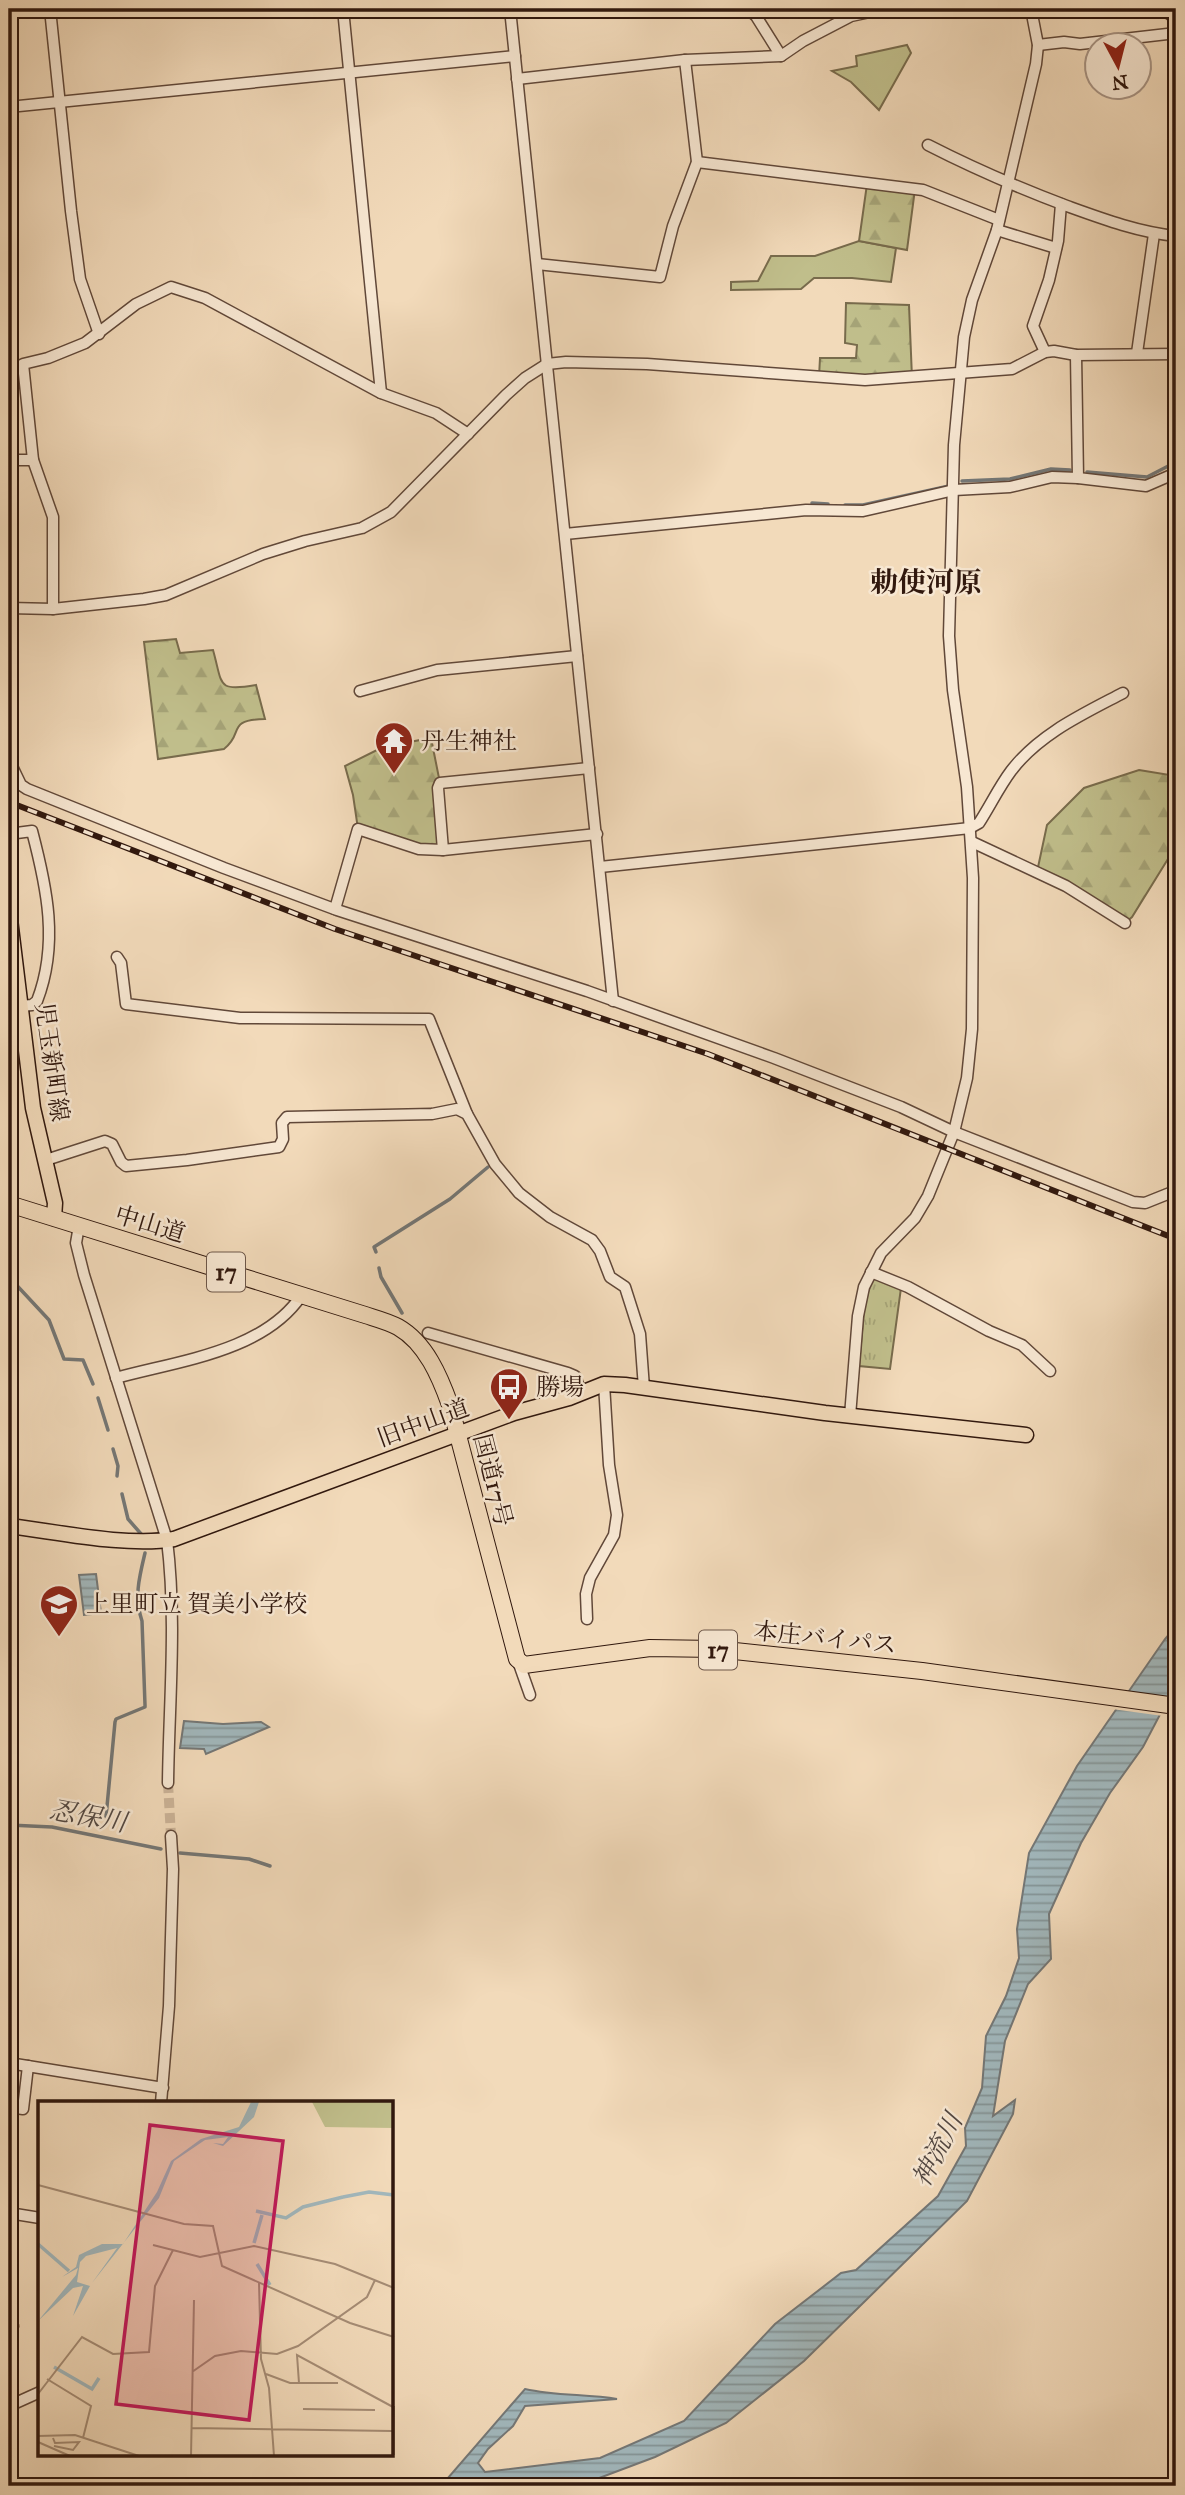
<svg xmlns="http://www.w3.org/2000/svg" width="1185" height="2495" viewBox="0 0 1185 2495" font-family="'IM FELL Great Primer','Noto Serif JP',serif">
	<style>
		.grass { fill: #c0be8b; stroke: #786b4c; stroke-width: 2 }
		.forest { fill: url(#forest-firs); stroke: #786b4c; stroke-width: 2 }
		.park { fill: url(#park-tufts); stroke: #786b4c; stroke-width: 2 }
		.water { fill: url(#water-rules); stroke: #747776; stroke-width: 2 }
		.pier { fill: #f2daba }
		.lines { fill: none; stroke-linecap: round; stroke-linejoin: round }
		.stream { stroke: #747776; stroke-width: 3.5 }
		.minor-tunnel { stroke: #cbb398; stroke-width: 10; stroke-dasharray: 10 5; stroke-linecap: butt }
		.minor-casing { stroke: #614839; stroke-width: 13 }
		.major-casing { stroke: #31180e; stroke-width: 17 }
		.highway-casing { stroke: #31180e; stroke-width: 18 }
		.minor { stroke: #f7e7d2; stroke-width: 10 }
		.major { stroke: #f2daba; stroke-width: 14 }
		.highway { stroke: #f2daba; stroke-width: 16 }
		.rail-casing { stroke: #31180e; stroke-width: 6 }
		.rail { stroke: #f7e7d2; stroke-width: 3.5; stroke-dasharray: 10; stroke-linecap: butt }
		.labels { text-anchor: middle; stroke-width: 5; stroke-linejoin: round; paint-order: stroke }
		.shield { fill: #f7e7d2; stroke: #6c5649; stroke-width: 2 }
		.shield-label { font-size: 23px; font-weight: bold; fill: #31180e }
		.poi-label { font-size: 24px; fill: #31180e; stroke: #f7e7d2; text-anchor: start }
		.street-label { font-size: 24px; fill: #31180e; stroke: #f7e7d2 }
		.water-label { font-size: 26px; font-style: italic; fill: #534842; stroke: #f7e7d2 }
		.quarter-label { font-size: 28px; font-weight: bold; fill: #31180e; stroke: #f7e7d2 }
		.inset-river { fill: none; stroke: #a1b7bc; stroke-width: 3.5 }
		.inset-road { fill: none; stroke: #a58c75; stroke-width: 2 }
		.view { fill: #c2185b; fill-opacity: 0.15; stroke: #c2185b; stroke-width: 3.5 }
		.inset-edge { fill: none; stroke: #31180e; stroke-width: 3.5 }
	</style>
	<defs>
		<pattern id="forest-firs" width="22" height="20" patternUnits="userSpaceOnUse" patternTransform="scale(1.75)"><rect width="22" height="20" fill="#c0be8b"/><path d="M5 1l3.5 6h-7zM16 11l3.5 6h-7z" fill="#a5a377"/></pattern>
		<pattern id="park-tufts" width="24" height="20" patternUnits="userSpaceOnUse" patternTransform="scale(1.75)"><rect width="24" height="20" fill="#c0be8b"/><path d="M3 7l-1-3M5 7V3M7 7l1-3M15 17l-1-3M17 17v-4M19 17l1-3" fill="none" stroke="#a5a377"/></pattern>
		<pattern id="water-rules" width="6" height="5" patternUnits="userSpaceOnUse" patternTransform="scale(1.75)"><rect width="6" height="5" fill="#a1b7bc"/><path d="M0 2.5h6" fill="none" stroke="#849497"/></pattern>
	</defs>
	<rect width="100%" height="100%" fill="#f2daba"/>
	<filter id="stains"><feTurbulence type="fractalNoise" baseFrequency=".00286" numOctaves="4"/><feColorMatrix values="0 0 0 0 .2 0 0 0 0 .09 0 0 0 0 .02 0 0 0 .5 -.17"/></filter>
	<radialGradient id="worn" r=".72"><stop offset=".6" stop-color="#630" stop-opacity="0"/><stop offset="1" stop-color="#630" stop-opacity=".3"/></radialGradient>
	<!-- grass -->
	<g class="grass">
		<polygon points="907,45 911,53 879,110 851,82 832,71 857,66 856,56"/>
		<polygon points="859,241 896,248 891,282 852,278 814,278 801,289 731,290 731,282 758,281 771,256 815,256"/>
	</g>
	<!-- forest -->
	<g class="forest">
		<polygon points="867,184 915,189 907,250 859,241"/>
		<polygon points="846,303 909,305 912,378 819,377 820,358 856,358 857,345 845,343"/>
		<path d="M 176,639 L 180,653 L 213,650 C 223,685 216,692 256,685 L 265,719 C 225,720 245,733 224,749 L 158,759 L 144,642 Z"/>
		<polygon points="431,738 440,783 443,850 358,829 353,795 345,766 383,747"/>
		<polygon points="1139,770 1176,776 1176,846 1132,917 1125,923 1037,872 1047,825 1084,788"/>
	</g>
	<!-- park -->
	<polygon class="park" points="876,1278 901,1288 890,1369 859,1366 864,1309 871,1280"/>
	<!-- water -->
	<g class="water">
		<polygon points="96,1574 101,1613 84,1615 79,1575"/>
		<path d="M 1176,1626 L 1176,1684 L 1143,1747 L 1110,1793 L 1081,1843 L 1049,1914 L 1051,1959 L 1028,1984 L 1005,2041 L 993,2116 L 1015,2100 L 1013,2114 L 967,2201 L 804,2361 L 726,2423 L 655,2457 L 594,2480 L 556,2486 L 441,2486 L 525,2389 C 555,2396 587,2394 617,2399 L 525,2406 L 513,2426 L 488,2449 L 478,2463 L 485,2472 L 600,2458 L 684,2421 L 775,2324 L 841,2273 L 856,2270 L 938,2196 L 966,2146 L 965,2128 L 982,2088 L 986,2036 L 1006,1996 L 1019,1958 L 1017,1929 L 1029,1853 L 1077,1766 L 1165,1639 Z"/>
		<polygon points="184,1721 223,1724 261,1722 269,1727 206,1754 204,1749 180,1748"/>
	</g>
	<!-- pier -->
	<polygon class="pier" points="1123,1693 1172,1699 1163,1716 1112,1709"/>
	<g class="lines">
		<!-- stream -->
		<g class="stream">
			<polyline points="1087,472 1147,477 1176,462"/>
			<polyline points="962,481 1010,479 1051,469 1070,470"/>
			<polyline points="812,503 828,504"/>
			<polyline points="845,505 863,505 949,486"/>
			<polyline points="376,1252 374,1247 450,1199 488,1167"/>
			<polyline points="379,1268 381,1277 402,1313"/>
			<polyline points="9,1277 49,1320 64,1359 83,1360 93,1384"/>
			<polyline points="98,1398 108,1430"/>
			<polyline points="113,1449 118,1466 117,1476"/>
			<polyline points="122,1494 128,1519 142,1535"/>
			<path d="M 106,1817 L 115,1722 L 116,1719 L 145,1707 L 145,1705 L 142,1621 C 134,1597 139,1578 145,1553"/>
			<polyline points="9,1825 52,1827 161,1849"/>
			<polyline points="180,1853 249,1859 270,1866"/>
		</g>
		<!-- minor-tunnel -->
		<polyline class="minor-tunnel" points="168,1783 171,1836"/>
		<defs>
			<g id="minor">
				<polyline points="50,9 71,211 80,279 99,334"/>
				<polyline points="343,9 381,393"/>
				<polyline points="510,9 613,1001"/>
				<polyline points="748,9 756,16 781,56"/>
				<polyline points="1163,9 1176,19"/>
				<polyline points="1038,45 1064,42 1080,44 1176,33"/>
				<polyline points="517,79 685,60 781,56 803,41 851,16 884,9"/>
				<polyline points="9,107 515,56"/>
				<path d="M 928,145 C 973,168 1019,188 1067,206 C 1103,219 1138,232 1176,236"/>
				<polyline points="697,162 923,190 999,220"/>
				<polyline points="997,230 1056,248"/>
				<polyline points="537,264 660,277 673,226 697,162 685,60"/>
				<polyline points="1045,352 1033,326 1049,280 1058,241 1061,204"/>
				<polyline points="1137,353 1154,234"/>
				<polyline points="1076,355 1078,478"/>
				<polyline points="9,460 33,460"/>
				<polyline points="565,534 806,510 863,511 954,490 1010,487 1052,477 1078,478 1146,486 1176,473"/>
				<polyline points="9,608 53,609 144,599 166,595 263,554 305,541 362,528 391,512 506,395 525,378 547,364 566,362 647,364 865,380 1012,369 1045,352 1054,351 1076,355 1176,354"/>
				<polyline points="53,609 53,517 33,460 23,364 48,358 85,343 136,304 171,287 205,298 381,393 436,413 468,434"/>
				<polyline points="360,691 437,670 577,656"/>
				<polyline points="9,760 21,785 27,789 224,868 337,910 587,991 774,1058 901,1107 954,1132 1133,1202 1145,1203 1175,1191"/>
				<path d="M 9,834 L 32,831 C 47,888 59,944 37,1001 L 32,1005 L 9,1007"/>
				<polyline points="972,842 1066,886 1125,923"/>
				<polyline points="443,850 438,788 440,783 589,768"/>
				<path d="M 600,867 L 970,828 L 979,823 C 990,806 999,787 1011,771 C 1039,734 1083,714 1123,693"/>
				<polyline points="335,909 358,829 419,849 443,850 597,834"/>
				<polyline points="117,957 121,963 126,1004 240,1018 429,1019 467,1114"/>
				<polyline points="46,1160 105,1141 112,1144 121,1162 126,1166 187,1160 279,1147 283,1139 282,1123 287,1117 432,1114 457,1109 467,1114 495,1164 519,1193 550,1217 592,1240 600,1251 610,1277 625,1287 640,1334 644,1388"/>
				<path d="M 79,1226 L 76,1243 L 84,1275 L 167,1540 C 177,1621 169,1702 168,1783"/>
				<polyline points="871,1272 908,1287 989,1331 1022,1345 1050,1371"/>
				<polyline points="428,1333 568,1373 575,1376 581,1393"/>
				<path d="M 116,1378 C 177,1361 263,1352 301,1296"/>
				<polyline points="850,1416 858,1316 864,1287 881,1253 915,1218 928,1196 954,1132 967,1078 972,1029 973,878 967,787 953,690 949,636 954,445 964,337 972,300 997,230 1036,64 1038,45 1031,9"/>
				<polyline points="587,1619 586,1594 590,1578 614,1535 617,1515 609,1465 604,1384"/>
				<polyline points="518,1661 530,1695"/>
				<polyline points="9,2063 163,2088"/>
				<polyline points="161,2103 169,2006 173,1869 171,1836"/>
				<polyline points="9,2107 23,2109 28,2066"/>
				<polyline points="9,2213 40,2218"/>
				<polyline points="9,2327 13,2326"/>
				<polyline points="9,2406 40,2392"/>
			</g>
			<g id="major">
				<polyline points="9,911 33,1108 55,1203 54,1218"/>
				<path d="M 9,1526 C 58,1532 127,1547 174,1539 L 514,1413 L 569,1398 L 604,1384 L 625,1385 L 825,1413 L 1026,1435"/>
			</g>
			<path id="highway" d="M 9,1204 L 362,1314 C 374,1318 387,1321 398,1327 C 426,1343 440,1377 450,1405 L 517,1659 L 524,1665 L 650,1648 L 716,1649 L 922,1671 L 1176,1706"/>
		</defs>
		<!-- minor casing -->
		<use href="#minor" class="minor-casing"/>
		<!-- major casing -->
		<use href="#major" class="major-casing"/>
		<!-- highway casing -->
		<use href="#highway" class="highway-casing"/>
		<!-- minor -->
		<use href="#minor" class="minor"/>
		<!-- major -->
		<use href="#major" class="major"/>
		<!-- highway -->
		<use href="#highway" class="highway"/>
		<defs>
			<polyline id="rail" points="9,802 335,929 708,1054 1176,1239"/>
		</defs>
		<!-- rail casing -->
		<use href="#rail" class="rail-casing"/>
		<!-- rail -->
		<use href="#rail" class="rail"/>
	</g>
	<!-- icons -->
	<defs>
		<symbol id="temple-pin" viewBox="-11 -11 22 30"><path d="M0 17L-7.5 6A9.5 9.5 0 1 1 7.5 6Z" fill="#8f2418" stroke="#f7e7d2"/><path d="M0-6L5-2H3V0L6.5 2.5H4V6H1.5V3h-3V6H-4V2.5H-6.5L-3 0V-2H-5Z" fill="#fff"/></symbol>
		<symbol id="bus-pin" viewBox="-11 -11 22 30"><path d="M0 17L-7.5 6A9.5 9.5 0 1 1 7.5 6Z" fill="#8f2418" stroke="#f7e7d2"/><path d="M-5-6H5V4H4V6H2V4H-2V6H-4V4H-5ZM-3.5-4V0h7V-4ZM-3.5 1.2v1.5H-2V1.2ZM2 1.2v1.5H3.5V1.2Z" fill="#fff"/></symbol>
		<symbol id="school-pin" viewBox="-11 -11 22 30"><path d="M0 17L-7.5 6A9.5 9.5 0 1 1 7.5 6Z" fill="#8f2418" stroke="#f7e7d2"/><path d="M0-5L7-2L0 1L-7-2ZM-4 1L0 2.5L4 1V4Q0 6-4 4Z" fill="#fff"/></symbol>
	</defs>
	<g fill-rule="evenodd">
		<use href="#temple-pin" x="372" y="719" width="44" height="60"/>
		<use href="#bus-pin" x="487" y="1365" width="44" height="60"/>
		<use href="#school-pin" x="37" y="1582" width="44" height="60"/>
	</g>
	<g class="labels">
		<!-- shield labels -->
		<g class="shield">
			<rect x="207" y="1252.5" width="38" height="39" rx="5"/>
			<rect x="699" y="1630.5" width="38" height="39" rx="5"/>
		</g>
		<g class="shield-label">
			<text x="226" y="1280">17</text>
			<text x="718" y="1658">17</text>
		</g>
		<!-- poi labels -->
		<g class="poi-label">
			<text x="421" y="749">丹生神社</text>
			<text x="536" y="1395">勝場</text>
			<text x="86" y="1612">上里町立 賀美小学校</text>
		</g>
		<!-- street labels -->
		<g class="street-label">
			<text transform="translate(52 1062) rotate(82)" y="8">児玉新町線</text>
			<text transform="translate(150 1224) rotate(17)" y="8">中山道</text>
			<text transform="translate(423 1423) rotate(-20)" y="8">旧中山道</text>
			<text transform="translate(493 1480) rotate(76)" y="8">国道17号</text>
			<text transform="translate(825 1638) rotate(6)" y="8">本庄バイパス</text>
		</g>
		<!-- water labels -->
		<g class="water-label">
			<text transform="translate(88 1816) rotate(10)" y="9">忍保川</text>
			<text transform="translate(937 2150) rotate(-63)" y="9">神流川</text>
		</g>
		<!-- quarter labels -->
		<g class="quarter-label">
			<text x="926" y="592">勅使河原</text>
		</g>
	</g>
	<!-- overview -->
	<g transform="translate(38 2101)">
		<rect width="355" height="355" fill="#f2daba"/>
		<path d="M 274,1 L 355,1 L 355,27 L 287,26 Z" fill="#c0be8b"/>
		<path d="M 213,1 L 221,1 L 216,16 L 185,45 L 175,42 L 185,43 L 190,36 L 167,39 L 136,60 L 121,97 L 54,182 L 79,147 L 48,155 L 42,161 L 39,181 L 52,185 L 35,215 L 45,185 L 35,187 L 0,220 L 38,174 L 40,167 L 24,176 L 38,166 L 41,154 L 64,143 L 85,143 L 119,91 L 133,60 L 163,38 L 201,26 Z" fill="#a1b7bc"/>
		<path class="inset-river" d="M 305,96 L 331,91 L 356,94M 218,110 L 248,117 L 265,106 L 305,96M 216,142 L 224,114M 0,143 L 31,170M 219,163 L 232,184M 16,266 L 54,288 L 61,277"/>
		<path class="inset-road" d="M 0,84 L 146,123 L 175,125 L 184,165 L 312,222 L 356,236M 115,144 L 162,156 L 216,145 L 297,163 L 356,187M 221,182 L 223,258 L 231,287 L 236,355M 154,271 L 177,255 L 203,250 L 239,253 L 260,245 L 329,196 L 337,179M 228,273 L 252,282 L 300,282M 9,278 L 53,305 L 45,337M 261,282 L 259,254 L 355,306M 0,293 L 44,236 L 75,253 L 111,251 L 117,185 L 135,149M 356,305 L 356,354M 265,308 L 337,309M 153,327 L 354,330M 0,335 L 37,334 L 101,355M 15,337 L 17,342 L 41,341 L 35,349 L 16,345M 0,341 L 32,355M 153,355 L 156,199"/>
		<path class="view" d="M 112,24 L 245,40 L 211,319 L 78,303 Z"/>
		<rect width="355" height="355" class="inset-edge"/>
	</g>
	<!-- margin -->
	<rect width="1185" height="2495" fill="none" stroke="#f2daba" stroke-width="35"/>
	<rect x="10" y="10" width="1164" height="2474" fill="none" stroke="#31180e" stroke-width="3.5"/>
	<rect x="18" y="18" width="1150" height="2460" fill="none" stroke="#31180e" stroke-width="2"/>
	<!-- north arrow -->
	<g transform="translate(1118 66) rotate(173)"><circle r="33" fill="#f7e7d2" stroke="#a89484" stroke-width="2"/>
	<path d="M0-5L12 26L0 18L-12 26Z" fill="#8f2418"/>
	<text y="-10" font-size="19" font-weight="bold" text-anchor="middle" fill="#31180e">N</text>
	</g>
	<rect width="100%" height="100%" filter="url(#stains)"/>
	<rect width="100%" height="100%" fill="url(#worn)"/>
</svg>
